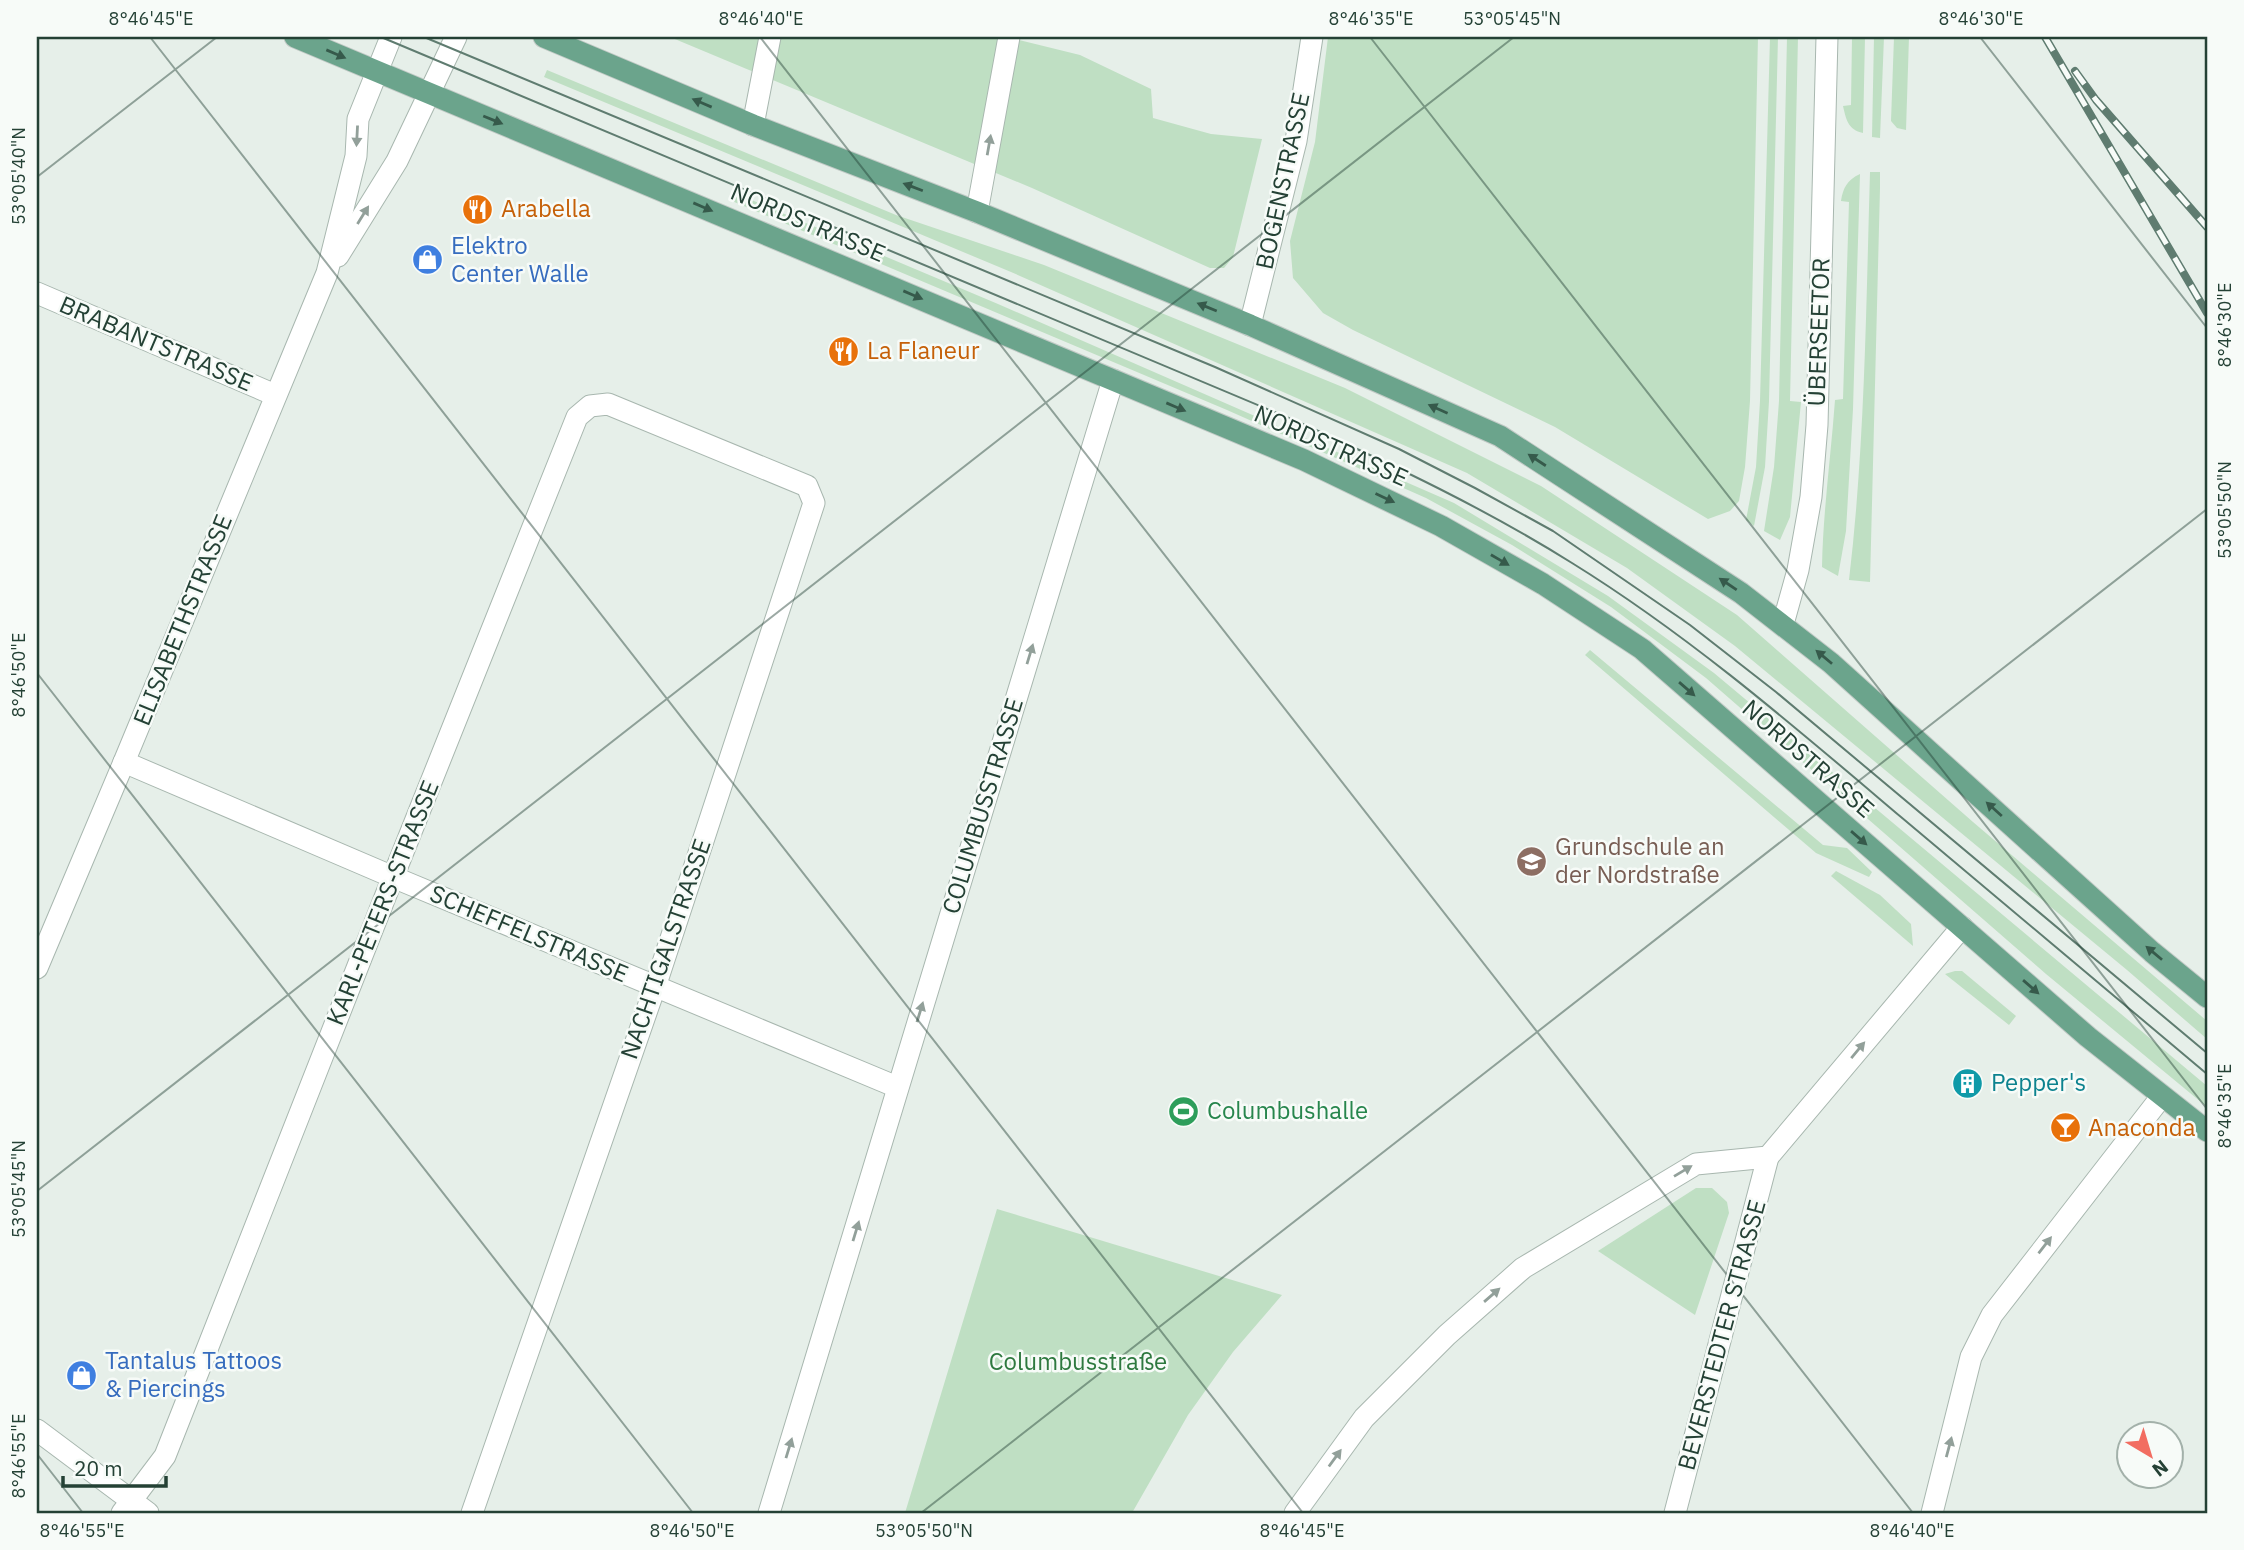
<svg xmlns="http://www.w3.org/2000/svg" width="2244" height="1550" viewBox="0 0 2244 1550" font-family="'IBM Plex Sans',sans-serif">
	<style>
		.green { fill: #bfdfc3 }
		.lines { fill: none; stroke-linecap: round; stroke-linejoin: round }
		.minor-casing { stroke: #a8b7af; stroke-width: 23 }
		.primary-casing { stroke: #c2cac6; stroke-width: 23 }
		.minor { stroke: #fff; stroke-width: 21 }
		.primary { stroke: #6ba48c; stroke-width: 21 }
		.tram { stroke: #5f7c70; stroke-width: 2 }
		.rail-casing { stroke: #5f7c70; stroke-width: 8 }
		.rail { stroke: #f7fbf8; stroke-width: 5; stroke-dasharray: 16; stroke-linecap: butt }
		.oneway { fill: #365a4b }
		.oneway2 { fill: #92a09a }
		.ticks { fill: none; stroke: #244135; stroke-width: 2; stroke-opacity: 0.45 }
		.labels { text-anchor: middle; stroke-width: 5; stroke-linejoin: round; paint-order: stroke }
		.street-label { font-size: 24px; fill: #244135; stroke: #f7fbf8 }
		.food-label { font-size: 24px; fill: #c56008; stroke: #f7fbf8; text-anchor: start }
		.shop-label { font-size: 24px; fill: #366cbe; stroke: #f7fbf8; text-anchor: start }
		.education-label { font-size: 24px; fill: #785e54; stroke: #f7fbf8; text-anchor: start }
		.culture-label { font-size: 24px; fill: #0d838f; stroke: #f7fbf8; text-anchor: start }
		.leisure-label { font-size: 24px; fill: #27864d; stroke: #f7fbf8; text-anchor: start }
		.park-label { font-size: 24px; fill: #2e793f; stroke: #f7fbf8 }
		.neatline { fill: none; stroke: #244135; stroke-width: 2.5 }
		.ticks-label { font-size: 18px; text-anchor: middle; fill: #244135 }
	</style>
	<rect width="100%" height="100%" fill="#e6efe9"/>
	<!-- green -->
	<g class="green">
		<polygon points="670,37 1007,37 1080,55 1151,89 1153,118 1211,134 1262,139 1233,257 1224,268 1210,268 1032,188"/>
		<polygon points="1328,37 1758,37 1750,401 1745,467 1739,501 1730,511 1708,519 1555,427 1353,330 1323,313 1293,278 1290,241 1315,142"/>
		<polygon points="1770,37 1778,37 1769,401 1765,467 1754,526 1746,520 1756,467 1760,401"/>
		<polygon points="1787,37 1798,37 1790,401 1801,402 1790,517 1780,540 1764,531 1774,467 1779,401"/>
		<path d="M 1852,37 L 1865,37 L 1863,133 C 1848,130 1846,119 1843,106 L 1851,105 Z"/>
		<polygon points="1874,37 1884,37 1880,138 1872,137"/>
		<polygon points="1894,37 1909,37 1906,130 1897,128 1891,121"/>
		<polygon points="547,70 896,215 1044,265 1345,388 1541,486 1737,615 1973,822 2207,1021 2207,1039 2127,970 1735,646 1627,568 1467,473 1011,272 544,77"/>
		<path d="M 1870,172 L 1880,172 L 1880,188 L 1870,582 L 1849,580 C 1865,445 1866,308 1870,172 Z"/>
		<path d="M 1860,174 L 1853,409 L 1846,531 L 1838,576 L 1822,567 C 1823,511 1831,456 1835,400 L 1843,399 L 1849,202 L 1841,201 C 1843,188 1847,180 1860,174 Z"/>
		<polygon points="735,193 998,304 1454,503 1608,596 1714,673 2207,1086 2207,1107 2046,974 1706,678 1611,607 1512,545 1426,498 1227,410 732,201"/>
		<polygon points="1590,650 1823,845 1847,848 1872,872 1869,877 1816,853 1585,655"/>
		<polygon points="1836,871 1880,895 1911,924 1913,946 1831,876"/>
		<polygon points="1955,971 1962,971 2016,1016 2009,1025 1945,974"/>
		<polygon points="1696,1188 1712,1188 1727,1202 1729,1213 1695,1315 1598,1251"/>
		<polygon points="997,1209 1282,1295 1233,1352 1188,1415 1132,1513 905,1513"/>
	</g>
	<g class="lines">
		<defs>
			<g id="minor">
				<polyline points="753,125 770,37"/>
				<polyline points="977,212 1009,37"/>
				<polyline points="338,256 397,161 456,37"/>
				<polyline points="37,293 275,395"/>
				<polyline points="1250,325 1296,141 1312,37"/>
				<polyline points="1783,624 1798,570 1811,497 1817,425 1827,37"/>
				<polyline points="124,762 393,877 897,1087"/>
				<polyline points="37,968 124,762 327,273 356,156 358,119 391,37"/>
				<polyline points="37,1430 148,1513"/>
				<polyline points="122,1513 165,1456 393,877 577,417 590,406 608,404 807,486 814,503 655,987 472,1513"/>
				<polyline points="769,1513 1113,380"/>
				<polyline points="1295,1513 1364,1418 1447,1335 1523,1268 1696,1164 1768,1157 1962,927"/>
				<polyline points="1675,1513 1768,1157"/>
				<polyline points="1932,1513 1971,1357 1992,1315 2162,1096"/>
			</g>
			<g id="primary">
				<polyline points="295,37 1304,460 1441,526 1543,584 1642,649 2088,1037 2207,1131"/>
				<polyline points="544,37 753,125 977,212 1250,325 1500,436 1741,593 1831,663 2152,952 2207,997"/>
			</g>
		</defs>
		<!-- minor casing -->
		<use href="#minor" class="minor-casing"/>
		<!-- primary casing -->
		<use href="#primary" class="primary-casing"/>
		<!-- minor -->
		<use href="#minor" class="minor"/>
		<!-- primary -->
		<use href="#primary" class="primary"/>
		<!-- tram -->
		<g class="tram">
			<path d="M 381,37 L 1303,424 C 1395,466 1486,509 1572,563 C 1690,636 1796,728 1901,817 C 2003,903 2105,988 2207,1074"/>
			<polyline points="424,37 1215,367 1399,449 1475,488 1553,531 1690,625 1776,692 2207,1053"/>
		</g>
		<defs>
			<g id="rail">
				<polyline points="2045,37 2207,313"/>
				<polyline points="2075,71 2096,100 2207,227"/>
			</g>
		</defs>
		<!-- rail casing -->
		<use href="#rail" class="rail-casing"/>
		<!-- rail -->
		<use href="#rail" class="rail"/>
	</g>
	<!-- one-way arrows -->
	<defs><path id="oneway-solid" d="M-6-.8H1V-3.2L6.5 0L1 3.2V.8H-6Z" transform="scale(1.75)"/></defs>
	<g class="oneway">
		<use href="#oneway-solid" transform="translate(336 54) rotate(23)"/>
		<use href="#oneway-solid" transform="translate(702 103) rotate(-157)"/>
		<use href="#oneway-solid" transform="translate(493 120) rotate(22)"/>
		<use href="#oneway-solid" transform="translate(913 187) rotate(-159)"/>
		<use href="#oneway-solid" transform="translate(703 207) rotate(23)"/>
		<use href="#oneway-solid" transform="translate(913 295) rotate(23)"/>
		<use href="#oneway-solid" transform="translate(1207 307) rotate(-158)"/>
		<use href="#oneway-solid" transform="translate(1176 407) rotate(23)"/>
		<use href="#oneway-solid" transform="translate(1438 409) rotate(-156)"/>
		<use href="#oneway-solid" transform="translate(1537 460) rotate(-147)"/>
		<use href="#oneway-solid" transform="translate(1385 498) rotate(25)"/>
		<use href="#oneway-solid" transform="translate(1500 560) rotate(30)"/>
		<use href="#oneway-solid" transform="translate(1728 584) rotate(-146)"/>
		<use href="#oneway-solid" transform="translate(1824 657) rotate(-140)"/>
		<use href="#oneway-solid" transform="translate(1687 689) rotate(41)"/>
		<use href="#oneway-solid" transform="translate(1994 809) rotate(-138)"/>
		<use href="#oneway-solid" transform="translate(1859 838) rotate(41)"/>
		<use href="#oneway-solid" transform="translate(2154 953) rotate(-140)"/>
		<use href="#oneway-solid" transform="translate(2031 987) rotate(41)"/>
	</g>
	<g class="oneway2">
		<use href="#oneway-solid" transform="translate(357 136) rotate(93)"/>
		<use href="#oneway-solid" transform="translate(989 145) rotate(-80)"/>
		<use href="#oneway-solid" transform="translate(363 215) rotate(-58)"/>
		<use href="#oneway-solid" transform="translate(1030 654) rotate(-73)"/>
		<use href="#oneway-solid" transform="translate(920 1012) rotate(-73)"/>
		<use href="#oneway-solid" transform="translate(1858 1050) rotate(-50)"/>
		<use href="#oneway-solid" transform="translate(1683 1171) rotate(-31)"/>
		<use href="#oneway-solid" transform="translate(856 1231) rotate(-73)"/>
		<use href="#oneway-solid" transform="translate(2045 1245) rotate(-52)"/>
		<use href="#oneway-solid" transform="translate(1492 1295) rotate(-41)"/>
		<use href="#oneway-solid" transform="translate(1949 1447) rotate(-75)"/>
		<use href="#oneway-solid" transform="translate(789 1448) rotate(-73)"/>
		<use href="#oneway-solid" transform="translate(1335 1458) rotate(-54)"/>
	</g>
	<!-- ticks -->
	<path class="ticks" d="M 150,37 L 1303,1513M 760,37 L 1913,1513M 1370,37 L 2207,1109M 1980,37 L 2207,328M 37,177 L 217,37M 37,673 L 693,1513M 37,1191 L 1514,37M 37,1454 L 83,1513M 921,1513 L 2207,509"/>
	<!-- icons -->
	<defs>
		<symbol id="restaurant-disc" viewBox="-11 -11 22 22"><circle r="9.5" fill="#e8710a" stroke="#f7fbf8"/><path d="M-5-6h1v4h1v-4h1v4h1v-4h1v5L-1.5 .5V6h-2V.5L-5-1ZM5-6V6H3V1.5H1.5Q1.5-4 5-6Z" fill="#fff"/></symbol>
		<symbol id="shop-disc" viewBox="-11 -11 22 22"><circle r="9.5" fill="#3f7fe0" stroke="#f7fbf8"/><path d="M-5-2.5h2.3a2.7 3.5 0 0 1 5.4 0H5L5.5 6h-11ZM-1.5-2.5h3a1.5 2.3 0 0 0-3 0Z" fill="#fff"/></symbol>
		<symbol id="school-disc" viewBox="-11 -11 22 22"><circle r="9.5" fill="#8d6e63" stroke="#f7fbf8"/><path d="M0-5L7-2L0 1L-7-2ZM-4 1L0 2.5L4 1V4Q0 6-4 4Z" fill="#fff"/></symbol>
		<symbol id="building-disc" viewBox="-11 -11 22 22"><circle r="9.5" fill="#0f9aa8" stroke="#f7fbf8"/><path d="M-4-6H4V6H1V3H-1V6H-4ZM-2.5-4.3h1.7v1.8h-1.7ZM.8-4.3h1.7v1.8H.8ZM-2.5-1h1.7V.8h-1.7ZM.8-1h1.7V.8H.8Z" fill="#fff"/></symbol>
		<symbol id="stadium-disc" viewBox="-11 -11 22 22"><circle r="9.5" fill="#2e9e5b" stroke="#f7fbf8"/><path d="M0-5a6.5 5 0 1 0 0 10a6.5 5 0 1 0 0-10ZM-3.5-1.8h7v3.6h-7Z" fill="#fff"/></symbol>
		<symbol id="bar-disc" viewBox="-11 -11 22 22"><circle r="9.5" fill="#e8710a" stroke="#f7fbf8"/><path d="M-6-5H6L.8 .8V4.5H3.5V6h-7V4.5H-.8V.8Z" fill="#fff"/></symbol>
	</defs>
	<g fill-rule="evenodd">
		<use href="#restaurant-disc" x="460" y="192" width="35" height="35"/>
		<use href="#shop-disc" x="410" y="242" width="35" height="35"/>
		<use href="#restaurant-disc" x="826" y="334" width="35" height="35"/>
		<use href="#school-disc" x="1514" y="844" width="35" height="35"/>
		<use href="#building-disc" x="1950" y="1066" width="35" height="35"/>
		<use href="#stadium-disc" x="1166" y="1094" width="35" height="35"/>
		<use href="#bar-disc" x="2048" y="1110" width="35" height="35"/>
		<use href="#shop-disc" x="64" y="1358" width="35" height="35"/>
	</g>
	<g class="labels">
		<!-- street labels -->
		<g class="street-label">
			<text transform="translate(1283 181) rotate(-78)" y="8">BOGENSTRASSE</text>
			<text transform="translate(808 223) rotate(23)" y="8">NORDSTRASSE</text>
			<text transform="translate(1819 332) rotate(-88)" y="8">ÜBERSEETOR</text>
			<text transform="translate(156 344) rotate(23)" y="8">BRABANTSTRASSE</text>
			<text transform="translate(1331 446) rotate(24)" y="8">NORDSTRASSE</text>
			<text transform="translate(183 620) rotate(-68)" y="8">ELISABETHSTRASSE</text>
			<text transform="translate(1808 759) rotate(41)" y="8">NORDSTRASSE</text>
			<text transform="translate(983 806) rotate(-73)" y="8">COLUMBUSSTRASSE</text>
			<text transform="translate(383 903) rotate(-68)" y="8">KARL-PETERS-STRASSE</text>
			<text transform="translate(529 934) rotate(23)" y="8">SCHEFFELSTRASSE</text>
			<text transform="translate(666 949) rotate(-71)" y="8">NACHTIGALSTRASSE</text>
			<text transform="translate(1722 1335) rotate(-75)" y="8">BEVERSTEDTER STRASSE</text>
		</g>
		<!-- food labels -->
		<g class="food-label">
			<text x="501" y="217">Arabella</text>
			<text x="867" y="359">La Flaneur</text>
			<text x="2088" y="1136">Anaconda</text>
		</g>
		<!-- shop labels -->
		<g class="shop-label">
			<text x="451" y="254">Elektro<tspan x="451" dy="28">Center Walle</tspan></text>
			<text x="105" y="1369">Tantalus Tattoos<tspan x="105" dy="28">&amp; Piercings</tspan></text>
		</g>
		<!-- education labels -->
		<g class="education-label">
			<text x="1555" y="855">Grundschule an<tspan x="1555" dy="28">der Nordstraße</tspan></text>
		</g>
		<!-- culture labels -->
		<g class="culture-label">
			<text x="1991" y="1091">Pepper's</text>
		</g>
		<!-- leisure labels -->
		<g class="leisure-label">
			<text x="1207" y="1119">Columbushalle</text>
		</g>
		<!-- park labels -->
		<g class="park-label">
			<text x="1078" y="1370">Columbusstraße</text>
		</g>
	</g>
	<!-- border -->
	<rect width="2244" height="1550" fill="none" stroke="#f7fbf8" stroke-width="77"/>
	<!-- north arrow -->
	<g transform="translate(2150 1455) rotate(142)"><circle r="33" fill="#f7fbf8" stroke="#a3b1aa" stroke-width="2"/>
	<path d="M0-5L12 26L0 18L-12 26Z" fill="#f26d61"/>
	<text y="-10" font-size="19" font-weight="bold" text-anchor="middle" fill="#244135">N</text>
	</g>
	<!-- scale -->
	<path d="M63 1476v10h103v-10" fill="none" stroke="#244135" stroke-width="3.5"/>
	<text x="74" y="1476" font-size="21" fill="#244135" stroke="#f7fbf8" stroke-width="5" paint-order="stroke">20 m</text>
	<rect x="38" y="38" width="2168" height="1474" class="neatline"/>
	<g class="ticks-label">
		<text x="151" y="25">8°46'45"E</text>
		<text x="761" y="25">8°46'40"E</text>
		<text x="1371" y="25">8°46'35"E</text>
		<text x="1512" y="25">53°05'45"N</text>
		<text x="1981" y="25">8°46'30"E</text>
		<text transform="translate(19 176) rotate(-90)" y="6">53°05'40"N</text>
		<text transform="translate(2225 325) rotate(-90)" y="6">8°46'30"E</text>
		<text transform="translate(2225 510) rotate(-90)" y="6">53°05'50"N</text>
		<text transform="translate(19 675) rotate(-90)" y="6">8°46'50"E</text>
		<text transform="translate(2225 1106) rotate(-90)" y="6">8°46'35"E</text>
		<text transform="translate(19 1189) rotate(-90)" y="6">53°05'45"N</text>
		<text transform="translate(19 1456) rotate(-90)" y="6">8°46'55"E</text>
		<text x="82" y="1537">8°46'55"E</text>
		<text x="692" y="1537">8°46'50"E</text>
		<text x="924" y="1537">53°05'50"N</text>
		<text x="1302" y="1537">8°46'45"E</text>
		<text x="1912" y="1537">8°46'40"E</text>
	</g>
</svg>
